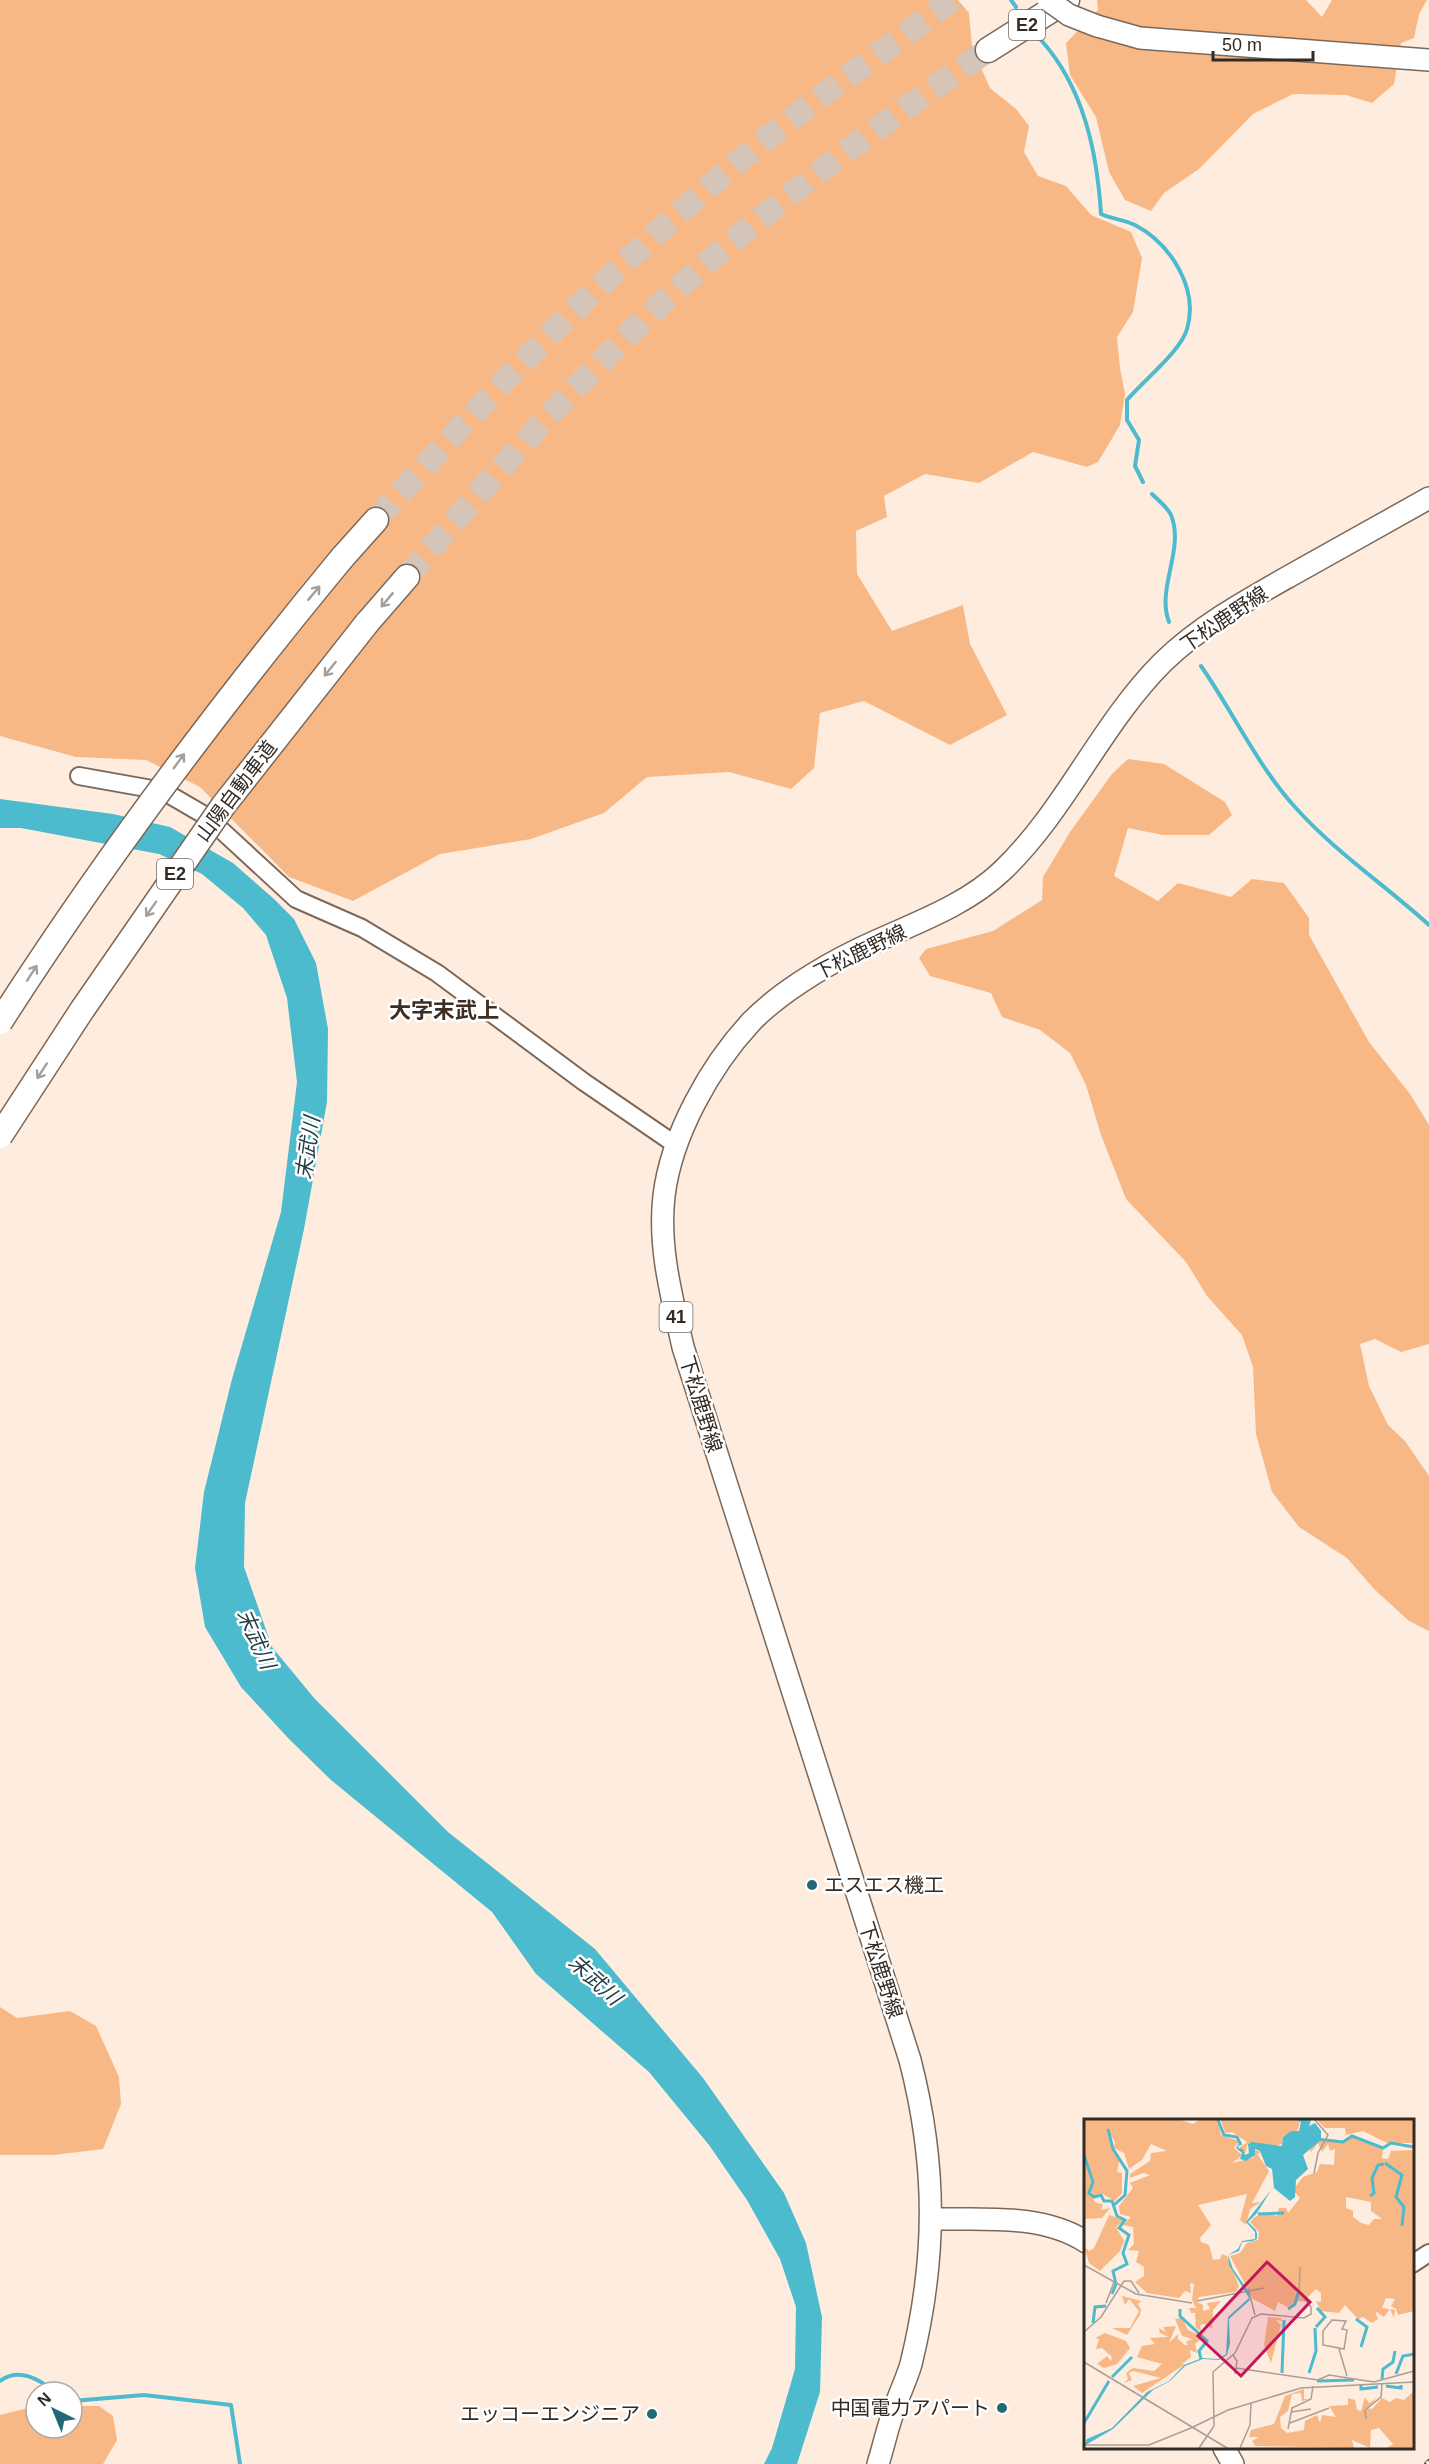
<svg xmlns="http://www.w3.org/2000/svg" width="1429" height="2464" viewBox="0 0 1429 2464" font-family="Helvetica,'Noto Sans JP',sans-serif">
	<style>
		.green { fill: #f7b885 }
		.water { fill: #4cbbce }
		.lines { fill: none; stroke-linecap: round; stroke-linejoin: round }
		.stream { stroke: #4cbbce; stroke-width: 4 }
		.highway-tunnel { stroke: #d5c5b9; stroke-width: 24; stroke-dasharray: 24 12; stroke-linecap: butt }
		.minor-casing { stroke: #7b6859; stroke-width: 20 }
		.major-casing { stroke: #7b6859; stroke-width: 24 }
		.highway-casing { stroke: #7b6859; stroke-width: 27 }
		.minor { stroke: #fff; stroke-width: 16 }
		.major { stroke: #fff; stroke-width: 21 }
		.highway { stroke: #fff; stroke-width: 24 }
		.rail-casing { stroke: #60564e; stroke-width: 6 }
		.rail { stroke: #fff; stroke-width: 4; stroke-dasharray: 11; stroke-linecap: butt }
		.major-bridge-casing { stroke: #7b6859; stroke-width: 24; stroke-linecap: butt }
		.highway-bridge-casing { stroke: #7b6859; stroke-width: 27; stroke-linecap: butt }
		.major-bridge { stroke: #fff; stroke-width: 21 }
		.highway-bridge { stroke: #fff; stroke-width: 24 }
		.oneway { stroke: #a39f9c }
		.poi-dot { fill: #206975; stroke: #fff; stroke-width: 2 }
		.labels { text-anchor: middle; stroke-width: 5; stroke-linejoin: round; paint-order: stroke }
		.shield { fill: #fff; stroke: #706a66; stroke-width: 1.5 }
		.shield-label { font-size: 18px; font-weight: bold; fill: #322a24 }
		.street-label { font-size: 20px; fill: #322a24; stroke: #fff }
		.poi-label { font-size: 20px; fill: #322a24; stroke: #fff; text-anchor: end }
		.water-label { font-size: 21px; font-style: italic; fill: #263f44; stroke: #fff }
		.quarter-label { font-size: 22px; font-weight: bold; fill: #3e2d20; stroke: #fff }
		.inset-river { fill: none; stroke: #4cbbce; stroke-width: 3 }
		.inset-road { fill: none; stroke: #ac9e94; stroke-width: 1.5 }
		.view { fill: #c2185b; fill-opacity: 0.15; stroke: #c2185b; stroke-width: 3 }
		.inset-edge { fill: none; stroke: #322a24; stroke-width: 3 }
	</style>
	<rect width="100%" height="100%" fill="#feecde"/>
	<!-- green -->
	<g class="green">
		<polygon points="0,0 958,0 969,13 972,47 990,88 1016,109 1029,126 1024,152 1038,176 1066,186 1091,215 1131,232 1142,258 1133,312 1117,337 1120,368 1125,394 1120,425 1098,462 1087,467 1033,452 979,483 925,474 884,496 887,517 856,531 857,574 892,631 963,605 970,644 1007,715 950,745 864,701 820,713 814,768 791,789 729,772 647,777 604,813 531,839 440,854 353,901 289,877 200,787 146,760 76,757 0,736"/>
		<polygon points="1097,0 1306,0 1322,17 1332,0 1427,0 1419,14 1414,38 1401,43 1394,84 1372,103 1346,95 1293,94 1253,114 1199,169 1164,193 1151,211 1125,200 1109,172 1096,117 1070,75 1066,43 1098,10"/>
		<polygon points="1128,759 1164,764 1225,802 1232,815 1209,835 1163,835 1128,828 1114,876 1158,901 1178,883 1231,897 1252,879 1284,883 1309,918 1309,935 1369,1042 1410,1094 1429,1125 1429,1344 1401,1352 1375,1339 1360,1344 1369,1386 1388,1425 1405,1441 1429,1476 1429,1631 1409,1621 1374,1589 1347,1558 1299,1527 1272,1492 1256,1434 1253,1367 1242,1335 1207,1296 1186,1262 1126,1199 1101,1135 1086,1085 1070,1053 1040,1030 1002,1017 991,993 930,976 919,958 926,949 993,931 1042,900 1043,877 1070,832 1112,774"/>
		<polygon points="0,2007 17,2018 70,2011 96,2026 119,2077 121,2104 103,2149 54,2155 0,2155"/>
		<polygon points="36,2406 36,2428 72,2428 72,2406 99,2406 113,2416 117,2440 103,2464 0,2464 0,2415"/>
	</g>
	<!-- water -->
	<polygon class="water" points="0,799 113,814 170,827 233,863 274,899 294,919 316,963 328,1029 327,1102 304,1229 245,1503 244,1567 272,1647 314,1698 448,1832 595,1949 703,2078 784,2193 806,2243 822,2317 820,2392 797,2464 764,2464 772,2448 795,2369 796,2307 780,2259 747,2200 709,2145 649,2072 536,1974 492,1912 331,1780 288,1738 241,1687 205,1627 195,1568 204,1492 232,1379 281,1212 297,1082 287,998 266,935 243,908 202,874 159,854 21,828 0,828"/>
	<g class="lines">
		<!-- stream -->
		<g class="stream">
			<polyline points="1011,0 1016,7"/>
			<path d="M 1041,40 C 1084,88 1097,152 1101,214 C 1112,219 1125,220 1135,225 C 1171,244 1199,289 1187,329 C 1181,351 1143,381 1127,400 L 1127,420 L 1139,440 L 1135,466 L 1143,482"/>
			<path d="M 1152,494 C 1158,500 1168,508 1171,515 C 1185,549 1156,589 1169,622"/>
			<path d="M 1201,666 C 1233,712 1257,765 1295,807 C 1335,852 1385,885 1429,925"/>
			<path d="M 0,2381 C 19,2367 39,2379 55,2392"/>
			<polyline points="72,2401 144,2395 231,2405 240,2464"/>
		</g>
		<!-- highway-tunnel -->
		<g class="highway-tunnel">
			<path d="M 376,520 C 489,393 607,272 738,162 C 807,105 880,53 952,0"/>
			<path d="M 407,577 C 493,475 582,374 681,286 C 778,199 882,124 988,50"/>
		</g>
		<defs>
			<g id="minor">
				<polyline points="79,776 163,791 206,816 296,899 362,928 437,973 584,1082 676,1145"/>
				<polyline points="1412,2264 1429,2253"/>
			</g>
			<g id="major">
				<polyline points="1097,26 1140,38 1429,60"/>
				<path d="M 932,2219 C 982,2220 1041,2213 1086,2242"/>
				<polyline points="1224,2448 1233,2464"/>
				<path d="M 878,2464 C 884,2445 888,2425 895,2407 C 900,2392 907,2378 911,2364 C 937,2258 937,2165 910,2060 L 683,1347 C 672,1298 658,1247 664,1196 C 671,1136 710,1066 751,1022 C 778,994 822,967 857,950 C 906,926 962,909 1002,871 C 1066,810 1100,725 1163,662 C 1201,625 1249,599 1295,573 C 1340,548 1384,523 1429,498"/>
			</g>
			<g id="highway">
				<polyline points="988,50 1067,0"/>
				<polyline points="342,558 376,520"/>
				<polyline points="367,623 407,577"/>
			</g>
		</defs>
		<!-- minor casing -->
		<use href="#minor" class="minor-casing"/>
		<!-- major casing -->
		<use href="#major" class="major-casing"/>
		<!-- highway casing -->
		<use href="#highway" class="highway-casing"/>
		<!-- minor -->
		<use href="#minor" class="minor"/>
		<!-- major -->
		<use href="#major" class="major"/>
		<!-- highway -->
		<use href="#highway" class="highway"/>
		<defs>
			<polyline id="rail" points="1427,2464 1429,2462"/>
		</defs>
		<!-- rail casing -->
		<use href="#rail" class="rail-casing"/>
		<!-- rail -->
		<use href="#rail" class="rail"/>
		<defs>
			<polyline id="major-bridge" points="1048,0 1069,15 1097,26"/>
			<g id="highway-bridge">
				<path d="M 0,1022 C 105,858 218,708 342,558"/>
				<polyline points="0,1136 82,1010 223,806 367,623"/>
			</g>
		</defs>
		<!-- major-bridge casing -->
		<use href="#major-bridge" class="major-bridge-casing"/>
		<!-- highway-bridge casing -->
		<use href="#highway-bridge" class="highway-bridge-casing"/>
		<!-- major-bridge -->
		<use href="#major-bridge" class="major-bridge"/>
		<!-- highway-bridge -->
		<use href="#highway-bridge" class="highway-bridge"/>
	</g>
	<!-- one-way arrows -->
	<defs><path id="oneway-shaft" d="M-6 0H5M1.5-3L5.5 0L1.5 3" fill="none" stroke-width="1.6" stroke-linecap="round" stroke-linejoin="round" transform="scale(1.5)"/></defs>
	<g class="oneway">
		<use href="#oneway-shaft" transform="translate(314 593) rotate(-50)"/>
		<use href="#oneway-shaft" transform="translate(387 600) rotate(130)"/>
		<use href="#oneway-shaft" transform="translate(330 669) rotate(129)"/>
		<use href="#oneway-shaft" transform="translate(179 761) rotate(-54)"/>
		<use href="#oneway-shaft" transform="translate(151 909) rotate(125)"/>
		<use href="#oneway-shaft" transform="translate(32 973) rotate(-57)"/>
		<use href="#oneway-shaft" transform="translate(42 1071) rotate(123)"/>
	</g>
	<!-- markers -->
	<g class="poi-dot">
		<circle cx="812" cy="1885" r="6"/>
		<circle cx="1002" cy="2408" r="6"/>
		<circle cx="652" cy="2414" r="6"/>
	</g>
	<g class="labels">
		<!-- shield labels -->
		<g class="shield">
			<rect x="1009" y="10" width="36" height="30" rx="4.5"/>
			<rect x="157" y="859" width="36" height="30" rx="4.5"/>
			<rect x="659.5" y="1302" width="33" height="30" rx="4.5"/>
		</g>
		<g class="shield-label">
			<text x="1027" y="31">E2</text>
			<text x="175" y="880">E2</text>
			<text x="676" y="1323">41</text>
		</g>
		<!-- street labels -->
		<g class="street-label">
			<text transform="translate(1224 619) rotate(-34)" y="7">下松鹿野線</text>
			<text transform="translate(236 791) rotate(-53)" y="7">山陽自動車道</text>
			<text transform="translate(860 952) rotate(-26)" y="7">下松鹿野線</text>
			<text transform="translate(701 1404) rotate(73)" y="7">下松鹿野線</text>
			<text transform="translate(881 1970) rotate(72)" y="7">下松鹿野線</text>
		</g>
		<!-- poi labels -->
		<g class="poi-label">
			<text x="824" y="1892" text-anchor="start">エスエス機工</text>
			<text x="990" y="2415">中国電力アパート</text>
			<text x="640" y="2421">エッコーエンジニア</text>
		</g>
		<!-- water labels -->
		<g class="water-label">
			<text transform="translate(308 1148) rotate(-82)" y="7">末武川</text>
			<text transform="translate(256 1639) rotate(66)" y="7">末武川</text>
			<text transform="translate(595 1980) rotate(42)" y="7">末武川</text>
		</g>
		<!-- quarter labels -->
		<g class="quarter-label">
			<text x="444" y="1018">大字末武上</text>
		</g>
	</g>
	<!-- overview -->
	<g transform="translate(1084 2119)">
		<rect width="330" height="330" fill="#feecde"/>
		<path d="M 0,1 L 97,1 L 109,5 L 115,1 L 134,1 L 137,16 L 155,22 L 150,29 L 158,36 L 148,44 L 169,39 L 171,31 L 177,33 L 173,35 L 185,52 L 168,84 L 177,83 L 166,90 L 162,106 L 156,101 L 163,75 L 114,86 L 127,106 L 116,119 L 117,123 L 125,126 L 129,141 L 136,140 L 138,135 L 143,137 L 155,167 L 152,173 L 115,178 L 113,183 L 119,186 L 119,192 L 126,190 L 123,184 L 137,182 L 129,191 L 128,210 L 120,205 L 116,206 L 117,212 L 112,209 L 111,194 L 107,194 L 105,189 L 112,189 L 108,181 L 110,165 L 106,164 L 107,174 L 101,172 L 95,179 L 63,174 L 51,163 L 60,157 L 60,148 L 52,143 L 55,132 L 44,131 L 50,125 L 49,108 L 39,106 L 47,98 L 36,95 L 35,87 L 49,69 L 46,64 L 66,56 L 59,54 L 46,59 L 46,55 L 66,42 L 67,34 L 83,32 L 67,25 L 58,41 L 45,50 L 40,34 L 30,29 L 31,23 L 25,13 L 28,31 L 36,39 L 33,53 L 38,54 L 38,74 L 31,82 L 17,74 L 10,77 L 7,72 L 10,60 L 5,51 L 8,64 L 5,74 L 12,84 L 19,85 L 17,91 L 26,89 L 18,99 L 0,100 L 0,37 L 2,47 L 5,49 L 0,33 ZM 137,1 L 211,1 L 216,3 L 214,11 L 199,17 L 198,25 L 186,28 L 164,24 L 161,35 L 155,29 L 163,23 L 148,13 L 141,14 ZM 233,1 L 330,1 L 330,24 L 303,24 L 279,12 L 262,16 L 261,9 L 241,9 ZM 269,18 L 299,30 L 298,39 L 304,40 L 307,32 L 330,31 L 330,192 L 314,196 L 312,190 L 307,187 L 311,180 L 302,179 L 298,189 L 311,191 L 310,199 L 306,190 L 300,198 L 291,192 L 294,200 L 288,204 L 279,198 L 274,200 L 261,186 L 255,194 L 237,192 L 232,182 L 237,183 L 237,174 L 232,170 L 223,179 L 226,183 L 212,182 L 211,173 L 211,183 L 203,188 L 194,183 L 191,192 L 169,180 L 146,137 L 156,134 L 163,124 L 174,121 L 175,113 L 166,103 L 171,98 L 180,94 L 193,97 L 195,89 L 202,89 L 204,94 L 216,79 L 209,71 L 219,58 L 233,53 L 236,45 L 250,46 L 251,30 L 246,32 L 244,25 L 238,33 L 234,24 L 226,34 L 227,28 L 233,23 L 236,22 L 260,23 ZM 262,78 L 287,83 L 287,92 L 298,100 L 290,100 L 285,106 L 277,104 L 269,98 L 269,92 L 262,89 ZM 25,96 L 40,101 L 32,108 L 40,122 L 36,132 L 16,152 L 5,144 L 0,127 L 5,132 L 10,129 ZM 38,177 L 57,182 L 54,185 L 57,191 L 56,196 L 43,216 L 28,209 L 46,209 L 55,192 L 45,180 L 41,186 ZM 184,198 L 197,199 L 198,202 L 192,201 L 197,206 L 187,244 L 180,226 ZM 98,199 L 104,211 L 119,218 L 111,225 L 113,234 L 106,231 L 107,238 L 98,245 L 101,245 L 58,274 L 49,267 L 77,259 L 49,252 L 45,254 L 48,261 L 40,264 L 44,260 L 42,254 L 49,249 L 70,252 L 78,245 L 53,238 L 58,227 L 71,225 L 66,219 L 84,218 L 76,214 L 75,209 L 82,213 L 79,208 L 92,207 L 85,224 L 94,215 L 94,220 L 101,226 L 104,226 L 102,223 L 108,220 L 98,217 L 91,200 ZM 21,214 L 42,222 L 46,229 L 33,245 L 20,249 L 13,245 L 23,237 L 27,242 L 28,238 L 18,229 L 12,230 L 15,220 L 11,219 ZM 220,270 L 220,280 L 225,280 L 218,282 L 217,274 L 208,275 L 204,292 L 196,298 L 197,309 L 203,314 L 220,311 L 221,302 L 233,296 L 236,304 L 238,296 L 252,298 L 245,287 L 264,286 L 264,279 L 271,281 L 273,291 L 277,292 L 281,278 L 285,284 L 293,279 L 283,289 L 288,290 L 298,279 L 306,283 L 312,279 L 320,281 L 330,272 L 330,329 L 303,329 L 309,325 L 295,309 L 287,311 L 286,329 L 268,321 L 270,329 L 171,327 L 168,322 L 175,318 L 165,318 L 167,311 L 190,305 L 201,277 Z" fill="#f7b885" fill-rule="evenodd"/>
		<path d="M 212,1 L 227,1 L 225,7 L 231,4 L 237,12 L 237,21 L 219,36 L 224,50 L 212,61 L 211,78 L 206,82 L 190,69 L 188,50 L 182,47 L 176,32 L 171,30 L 171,36 L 162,42 L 156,40 L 158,34 L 152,29 L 156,22 L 154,29 L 159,30 L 161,36 L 165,34 L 164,25 L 168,23 L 198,27 L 199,18 L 207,12 L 215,12 L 217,3 ZM 187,71 L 173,94 L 164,103 L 172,111 L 173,115 L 173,120 L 169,122 L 158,123 L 155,132 L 144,136 L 149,150 L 165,173 L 166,181 L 145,200 L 146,225 L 143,236 L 135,241 L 119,240 L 101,247 L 86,262 L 69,271 L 29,310 L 0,327 L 3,320 L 28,309 L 63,273 L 85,262 L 100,246 L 118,239 L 134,240 L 142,235 L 144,198 L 165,179 L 145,146 L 144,136 L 154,130 L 158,122 L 171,120 L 171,113 L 162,103 Z" fill="#4cbbce"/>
		<path class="inset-river" d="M 134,1 L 140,16 L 153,18 L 157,26M 24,10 L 29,30 L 43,52 L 41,76 L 30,86M 232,20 L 259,23 L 268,17 L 299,29 L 307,24 L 330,28M 0,36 L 9,63 L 5,74 L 10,78 L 17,76 L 20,82 L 28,82 L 33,97 L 41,101 L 35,109 L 45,116 L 39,134 L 43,145 L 29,152 L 32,165 L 28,175M 301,44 L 318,56 L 312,78 L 320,88 L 318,107M 286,77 L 290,74 L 288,59 L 294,46 L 300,45M 174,95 L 200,94M 96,190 L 96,197 L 123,222 L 115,232 L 117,240M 204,190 L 211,185 L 214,174M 272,200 L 283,208 L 277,228M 9,204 L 11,188 L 22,187M 232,208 L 241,198 L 233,189M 198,254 L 200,201M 225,254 L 232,232 L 231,209M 312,255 L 319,237 L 330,235M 28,258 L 48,238M 298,260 L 299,250 L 309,243 L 311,232M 233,262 L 270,261M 277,265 L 277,270 L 294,268M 302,267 L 317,269 L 317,266M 0,304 L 25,262"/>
		<path class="inset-road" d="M 230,54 L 234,34 L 244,16 L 231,1M 0,146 L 52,175 L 108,184M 164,169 L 171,196M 113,182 L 180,169M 22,184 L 30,163M 248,201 L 262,202 L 258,210 L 263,211 L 260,230 L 239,226 L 239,212 ZM 0,213 L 17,198 L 40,162 L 47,162 L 55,174M 255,230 L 263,257M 149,236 L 153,242 L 151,255M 0,243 L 143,329M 152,249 L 234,261 L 245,256 L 290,263 L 330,252M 207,293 L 227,290M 282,300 L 281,291 L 297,278 L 298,265M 206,304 L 245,289M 107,309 L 144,291 L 217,269 L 330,263M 204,310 L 208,289 L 227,280 L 229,267M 0,326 L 65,326 L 107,309M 115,329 L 130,307 L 129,253 L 151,234 L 168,199 L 177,195 L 220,199 L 227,195 L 227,188 L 215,173 L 216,148M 156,329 L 166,306 L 167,284"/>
		<path class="view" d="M 183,143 L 226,183 L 157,257 L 114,217 Z"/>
		<rect width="330" height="330" class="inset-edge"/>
	</g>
	<!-- north arrow -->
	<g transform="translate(54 2410) rotate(317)"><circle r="28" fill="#ffffff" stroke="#adaaa7" stroke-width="1.5"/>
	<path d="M0-4.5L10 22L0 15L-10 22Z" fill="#206975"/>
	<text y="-9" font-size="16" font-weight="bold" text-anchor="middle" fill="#322a24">N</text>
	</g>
	<!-- scale -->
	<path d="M1213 51v9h100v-9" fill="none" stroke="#322a24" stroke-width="3"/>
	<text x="1222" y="51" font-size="18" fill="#322a24" stroke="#ffffff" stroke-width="4.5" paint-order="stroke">50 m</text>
</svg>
